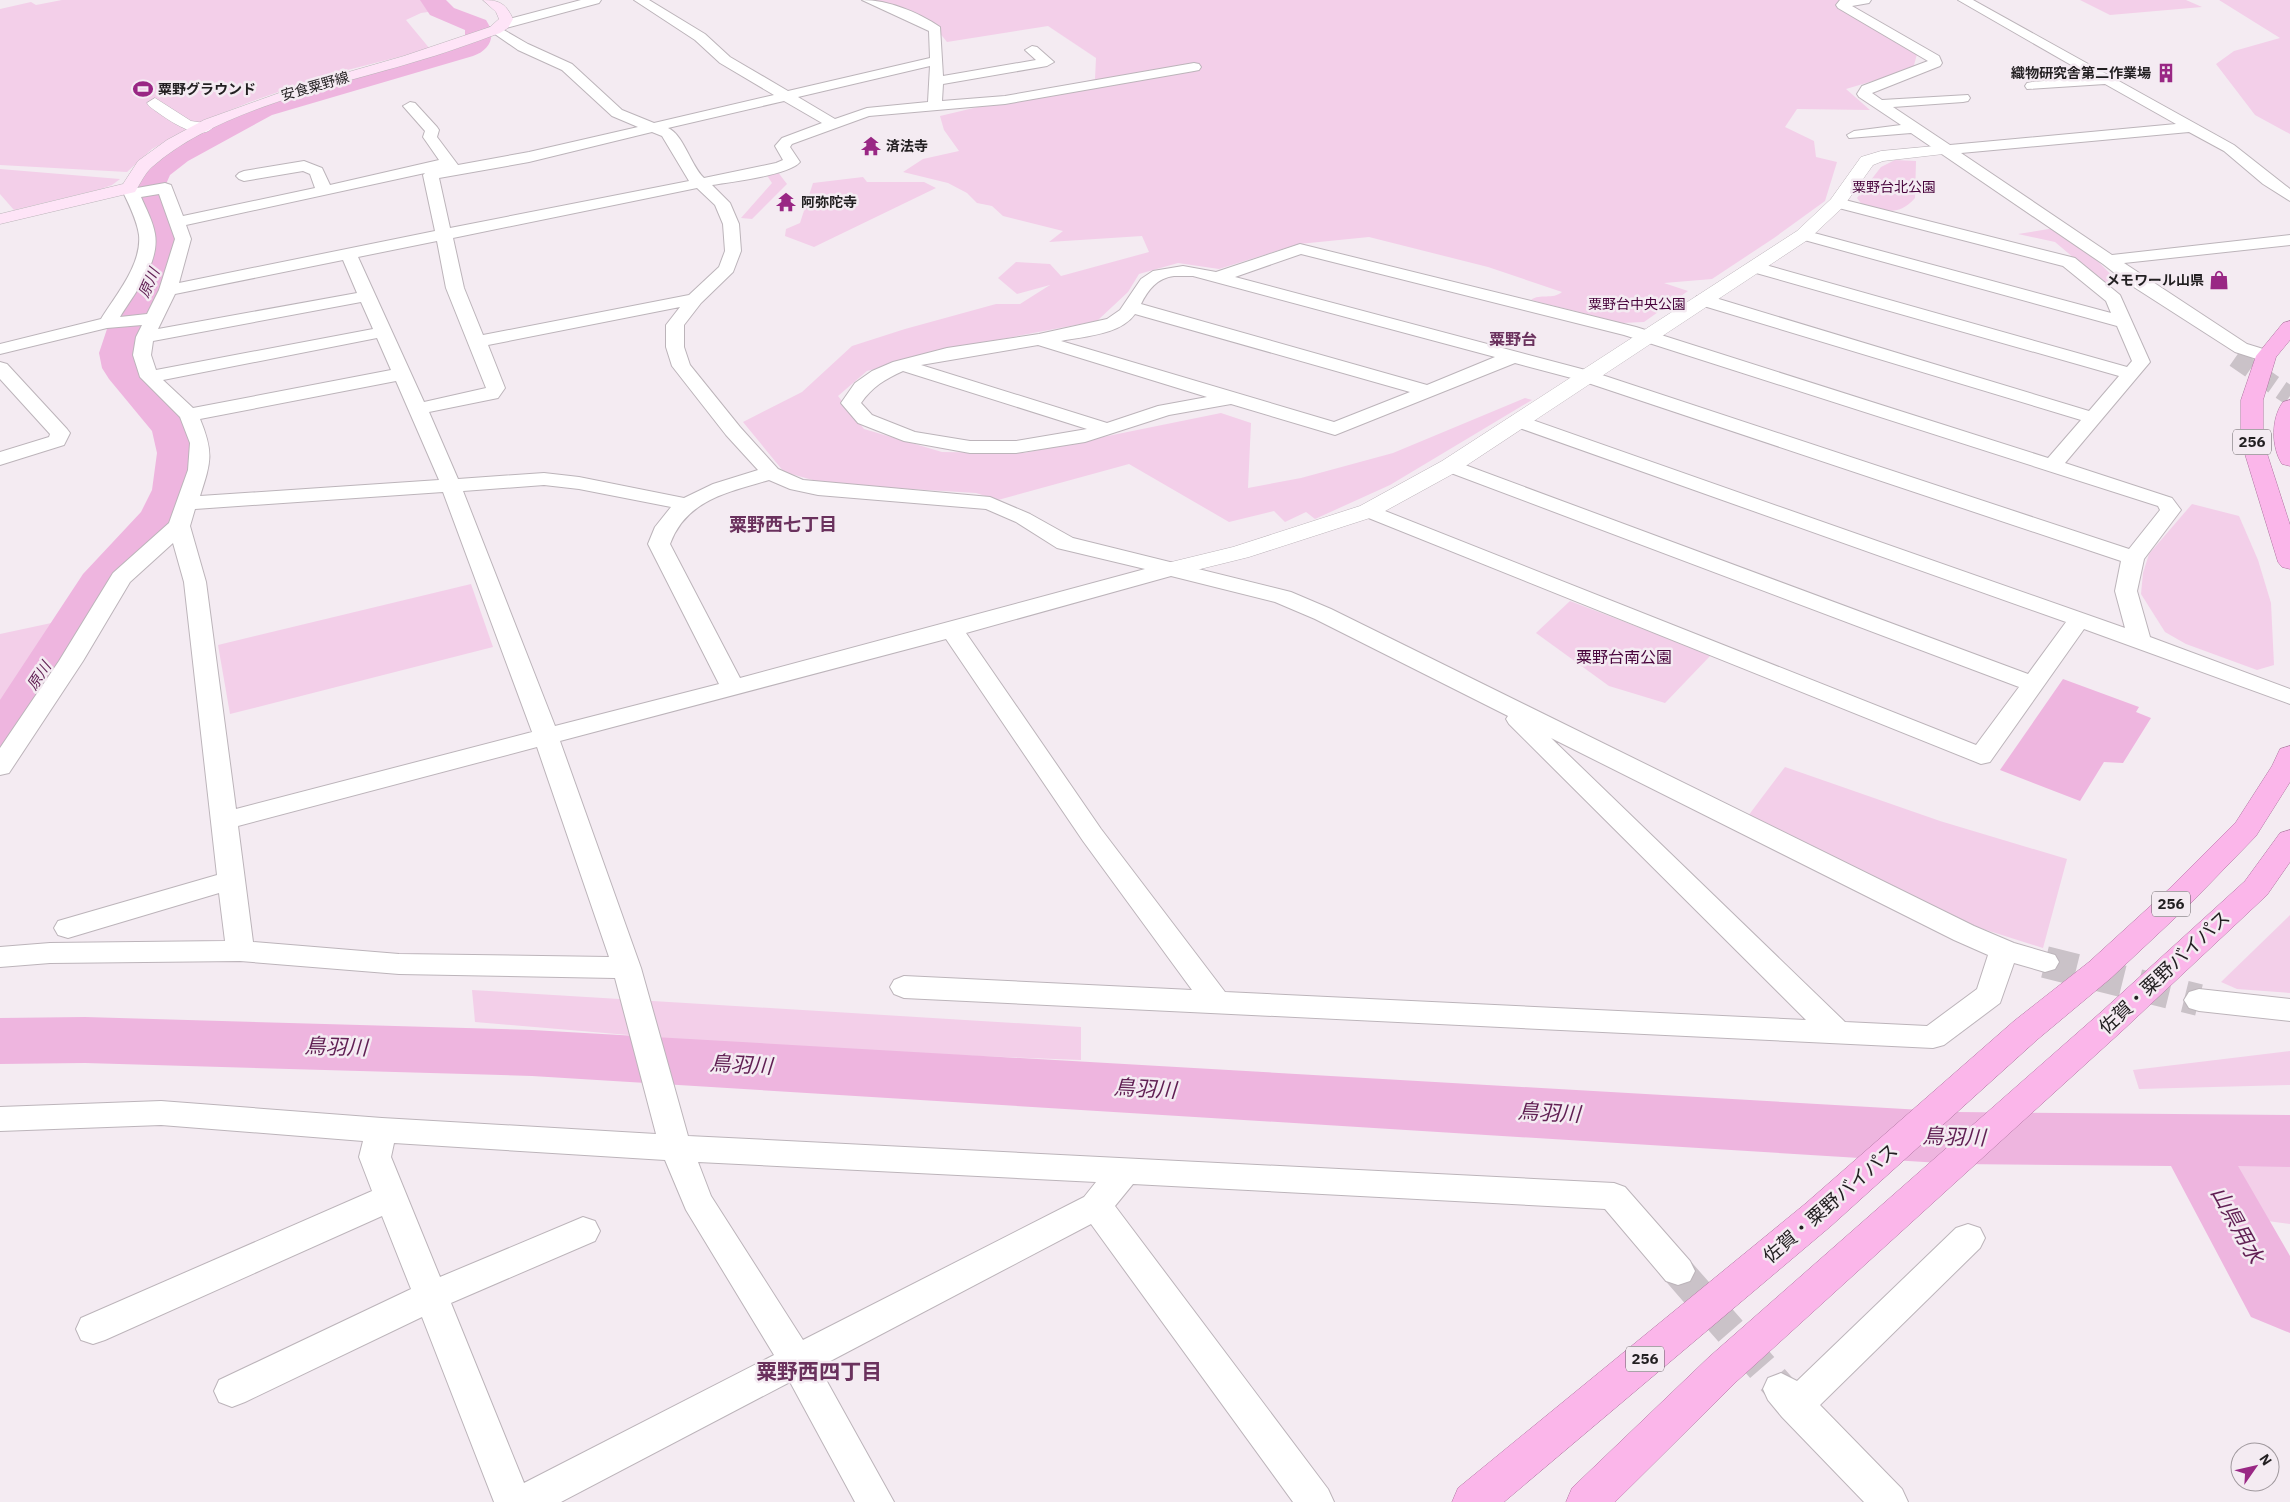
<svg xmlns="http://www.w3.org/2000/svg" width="2290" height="1502" viewBox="0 0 2290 1502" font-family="'IBM Plex Sans','Noto Sans JP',sans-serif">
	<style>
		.green { fill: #f3cfe9 }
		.water { fill: #eeb5df }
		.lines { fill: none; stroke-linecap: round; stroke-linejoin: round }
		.river { fill: #eeb5df; fill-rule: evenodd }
		.minor-tunnel-far1 { stroke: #cac2c8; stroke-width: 19; stroke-dasharray: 19 9; stroke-linecap: butt }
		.minor-tunnel { stroke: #cac2c8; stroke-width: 32; stroke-dasharray: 32 16; stroke-linecap: butt }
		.minor-casing { stroke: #bcb4ba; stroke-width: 2 }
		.tertiary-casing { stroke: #bcb4ba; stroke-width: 1 }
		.secondary-casing { stroke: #bcb4ba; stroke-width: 1 }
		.trunk-casing { stroke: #ae75a0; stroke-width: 1 }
		.minor { fill: #fff; fill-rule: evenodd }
		.tertiary { fill: #fff; fill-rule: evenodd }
		.secondary { fill: #fee4f7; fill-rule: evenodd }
		.trunk { fill: #fbb6ea; fill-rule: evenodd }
		.labels { text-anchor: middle; stroke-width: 5; stroke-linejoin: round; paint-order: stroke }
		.far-poi-label { font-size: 14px; font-weight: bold; fill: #221f21; stroke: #f4ebf2; text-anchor: start }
		.far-street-label { font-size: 14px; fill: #221f21; stroke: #f4ebf2 }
		.far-park-label { font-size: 14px; fill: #49053d; stroke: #f4ebf2 }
		.far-water-label { font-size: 15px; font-style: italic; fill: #601f53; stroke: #f4ebf2 }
		.shield { fill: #f4ebf2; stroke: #615c60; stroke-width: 1 }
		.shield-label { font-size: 15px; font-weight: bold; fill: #221f21 }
		.far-quarter-label { font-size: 16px; font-weight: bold; fill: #6a315d; stroke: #f4ebf2 }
		.park-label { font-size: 16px; fill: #49053d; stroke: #f4ebf2 }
		.neighbourhood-label { font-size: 18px; font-weight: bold; fill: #6a315d; stroke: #f4ebf2 }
		.near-street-label { font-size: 19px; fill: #221f21; stroke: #f4ebf2 }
		.near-water-label { font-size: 21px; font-style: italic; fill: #601f53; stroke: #f4ebf2 }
		.near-neighbourhood-label { font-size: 21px; font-weight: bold; fill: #6a315d; stroke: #f4ebf2 }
	</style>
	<rect width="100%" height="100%" fill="#f4ebf2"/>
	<!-- green -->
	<g class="green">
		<polygon points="62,0 436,0 433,6 441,10 421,13 406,20 430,49 324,76 250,102 206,120 152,149 127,172 0,165 0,9 31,2 36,5"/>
		<path d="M 874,0 L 1848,0 L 1841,2 L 1917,54 L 1913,69 L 1846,89 L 1870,110 L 1797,109 L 1785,127 L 1814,141 L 1816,157 L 1837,162 L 1825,201 L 1774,238 L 1712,279 L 1664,283 L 1688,291 L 1644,322 L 1622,323 L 1531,300 C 1540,293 1553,300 1562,292 L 1488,267 L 1369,237 L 1299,244 L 1219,269 L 1178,263 L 1139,274 L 1128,292 L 1097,321 L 949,349 L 867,371 L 838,396 L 864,429 L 942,452 L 1024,453 L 1221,413 L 1251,423 L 1248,488 L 1301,478 L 1393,453 L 1525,398 L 1532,400 L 1390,485 L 1315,519 L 1306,512 L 1285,522 L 1274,511 L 1229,522 L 1129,464 L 998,500 L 976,493 L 827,484 L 784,472 L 743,422 L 802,392 L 852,346 L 905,329 L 996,304 L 1020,304 L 1050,285 L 1017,294 L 998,278 L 1016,262 L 1050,264 L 1061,276 L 1149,252 L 1142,236 L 1049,242 L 1063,231 L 1003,216 L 992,206 L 977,203 L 967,193 L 948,183 L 903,172 L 923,159 L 959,151 L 944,130 L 940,116 L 1095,79 L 1096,58 L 1048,26 L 947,42 L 934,26 Z"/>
		<polygon points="2080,0 2186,0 2202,7 2110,15"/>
		<polygon points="2219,0 2290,0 2290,134 2255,115 2216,64 2234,51 2280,38"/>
		<path d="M 1895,160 L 1916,161 L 1915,198 C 1898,217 1884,211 1863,206 L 1857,198 L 1881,167 Z"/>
		<polygon points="0,169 120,179 112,185 101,189 14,210 0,194"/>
		<polygon points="777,171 787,184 752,219 741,218 772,183 766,174"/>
		<polygon points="863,177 867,182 924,182 936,188 814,247 785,236 786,229 800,223 813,183"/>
		<polygon points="2055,228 2091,254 2119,283 2106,285 2055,242 2018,234"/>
		<polygon points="2192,504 2239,516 2258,560 2271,603 2274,665 2257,670 2186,644 2165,632 2141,594 2143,573 2149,554"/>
		<polygon points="471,584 493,647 230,714 218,645"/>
		<polygon points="1570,601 1711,655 1665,703 1609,686 1536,633"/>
		<polygon points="56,622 0,710 0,634"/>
		<polygon points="1785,767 1940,821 2067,859 2043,948 1961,922 1748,816"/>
		<polygon points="2290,915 2290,993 2237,989 2221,982"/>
		<polygon points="472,990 1081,1027 1081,1060 794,1049 475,1022"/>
		<polygon points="2290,1051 2290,1085 2139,1089 2133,1070"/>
		<polygon points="2290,1161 2290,1224 2260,1220 2230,1165"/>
	</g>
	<!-- water -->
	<polygon class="water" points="2063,679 2139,707 2136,712 2151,718 2123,763 2104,762 2080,801 2000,770"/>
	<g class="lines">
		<!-- river -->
		<g class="river">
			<path d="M 420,0 L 446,0 L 454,8 L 486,20 C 497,36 490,50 473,56 L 272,115 L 188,161 L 170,175 L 166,184 L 169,201 L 182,234 L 172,279 L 143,329 L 137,353 L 143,372 L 192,429 L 199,453 L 194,490 L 175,526 L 117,591 L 18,749 L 0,754 L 0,700 L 83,574 L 141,512 L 152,490 L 157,453 L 152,431 L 109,379 L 102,368 L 99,353 L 107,329 L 136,279 L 148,234 L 137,201 L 134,184 L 141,170 L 146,163 L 166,147 L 252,103 L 441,48 L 465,39 L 465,30 L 430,15 Z"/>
			<polygon points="85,1017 532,1030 1957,1112 2290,1115 2290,1167 2238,1166 2290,1256 2290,1333 2251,1317 2171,1166 1957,1164 532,1076 85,1063 0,1064 0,1018"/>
		</g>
		<!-- minor-tunnel-far1 -->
		<polyline class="minor-tunnel-far1" points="2235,358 2290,396"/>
		<!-- minor-tunnel -->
		<g class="minor-tunnel">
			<polyline points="2045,962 2199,1000"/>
			<polyline points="1678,1271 1781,1389"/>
		</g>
		<defs>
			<g id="minor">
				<path d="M 581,0 L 601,0 L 599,3 L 502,29 L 528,44 L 572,64 L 622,110 L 654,123 L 774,95 L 720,63 L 695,40 L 634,0 L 649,0 L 705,34 L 730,57 L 788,91 L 930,58 L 929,31 L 862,0 C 888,0 918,12 940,27 L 943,76 L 1036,60 L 1025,50 L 1032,46 L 1037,47 L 1054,62 L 1047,66 L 943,84 L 942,101 L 1005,96 L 1194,63 L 1199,64 L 1201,67 L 1199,70 L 1194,71 L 1005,104 L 869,116 L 792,144 L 790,147 L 800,162 C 790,175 730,182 712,185 L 730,203 L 739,224 L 741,251 L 733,272 L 701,303 L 684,325 L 684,347 L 690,365 L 740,427 L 778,469 L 803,480 L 990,497 L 1030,514 L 1073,538 L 1291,592 L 1331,609 L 1974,926 L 2014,943 L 2055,955 L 2059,962 L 2055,969 L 2045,972 L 2014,963 L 2000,1003 L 1944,1045 L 1933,1048 L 904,998 L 894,994 L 890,987 L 894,980 L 904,976 L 1192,990 L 1083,841 L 946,639 L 560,741 L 641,968 L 688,1136 L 1614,1183 L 1625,1187 L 1690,1261 L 1695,1271 L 1690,1281 L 1678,1285 L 1666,1281 L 1605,1209 L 1133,1184 L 1115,1206 L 1328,1489 L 1334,1502 L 1293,1502 L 1091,1224 L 819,1367 L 894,1502 L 855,1502 L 790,1382 L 561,1502 L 494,1502 L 422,1317 L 245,1402 L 232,1407 L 219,1402 L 214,1391 L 219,1380 L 411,1289 L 382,1216 L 105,1340 L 93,1344 L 81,1340 L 76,1329 L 81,1318 L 372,1191 L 359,1157 L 363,1141 L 161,1125 L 0,1131 L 0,1107 L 161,1101 L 382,1118 L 656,1134 L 615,978 L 399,974 L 240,961 L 50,963 L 0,967 L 0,947 L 50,943 L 225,941 L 219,893 L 68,938 L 58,935 L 54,928 L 58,921 L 217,875 L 184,582 L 173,543 L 130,582 L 83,661 L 9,773 L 0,775 L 0,748 L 59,661 L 113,573 L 169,523 L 188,470 L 190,443 L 180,417 L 140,377 L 133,355 L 136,337 L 142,325 L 107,328 L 0,354 L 0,344 L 101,319 C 115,296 142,265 139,235 C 137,220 128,202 121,188 L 123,185 L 135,185 L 137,188 L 165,183 L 171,185 L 183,216 L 315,188 L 310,174 L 303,171 L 244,181 L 239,179 L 236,176 L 239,173 L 244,171 L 304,161 L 322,168 L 330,185 L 439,160 L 423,137 L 425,131 L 403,106 L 410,102 L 415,103 L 437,127 L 439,130 L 437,137 L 458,165 L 529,152 L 638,127 L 612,116 L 562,70 L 518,50 L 489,30 L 490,27 L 498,27 L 498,22 ZM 930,66 L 928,102 L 867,108 L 835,119 L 798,97 ZM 784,101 L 822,123 L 782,138 L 775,146 L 783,160 L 776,163 L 704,178 C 691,166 683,134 668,128 ZM 652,132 L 662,136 L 689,181 L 450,228 L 439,178 L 529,162 ZM 425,173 L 423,175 L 435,231 L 179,283 L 191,239 L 186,225 ZM 697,188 L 715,205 L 723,224 L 725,251 L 719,267 L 689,295 L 483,335 L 464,288 L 453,238 ZM 159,194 L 175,239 L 159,290 L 147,314 L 120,317 C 134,294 160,263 155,234 C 153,221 146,209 141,197 ZM 437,241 L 446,288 L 486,388 L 424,402 L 358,257 ZM 343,260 L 357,293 L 158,329 L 175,294 ZM 361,302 L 373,329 L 156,370 L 151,355 L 153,341 ZM 680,307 L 666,325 L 666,347 L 672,366 L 726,435 L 758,470 L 713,484 L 684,498 L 579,477 L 544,473 L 458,479 L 429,412 L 498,398 L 505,388 L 488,345 ZM 377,338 L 391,370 L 193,408 L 163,380 ZM 396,381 L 439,480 L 200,496 C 211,462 214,453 200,419 ZM 769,480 L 790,489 L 818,495 L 986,509 L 1016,522 L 1057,548 L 1145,569 L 740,678 L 670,544 C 686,500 728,492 769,480 ZM 544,485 L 579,489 L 671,507 L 655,527 L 648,544 L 719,684 L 555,726 L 463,491 ZM 443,492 L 532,732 L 236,809 L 206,582 L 190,526 L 195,509 ZM 1171,576 L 1275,602 L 1315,619 L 1508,716 L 1506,719 L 1509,724 L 1806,1020 L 1225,992 L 1101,829 L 966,633 ZM 1551,738 L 1954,940 L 1988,955 L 1977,989 L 1927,1026 L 1845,1022 ZM 537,747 L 609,957 L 399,954 L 253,942 L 238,826 ZM 394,1143 L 665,1160 L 686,1210 L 774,1355 L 524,1483 L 451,1303 L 595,1241 L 600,1231 L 595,1221 L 583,1217 L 440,1277 L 391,1157 ZM 698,1162 L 1096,1182 L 1084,1197 L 803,1340 L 711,1196 Z"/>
				<polygon points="1840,0 1871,0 1869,3 1852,6 1939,56 1942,63 1940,66 1872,93 1882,100 1968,95 1970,98 1968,101 1963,102 1893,107 1950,145 2176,124 2105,84 2027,89 2025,86 2027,83 2032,82 2092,77 1958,0 1973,0 2234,145 2290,189 2290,201 2263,184 2224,151 2189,132 1961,153 2112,255 2290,235 2290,245 2124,263 2247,344 2273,352 2275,356 2273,360 2266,362 2235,352 2126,282 2103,264 1911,133 1849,138 1847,135 1854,131 1901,125 1859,97 1857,94 1862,86 1928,61 1838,8 1836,5"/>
				<path d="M 1837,198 L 2075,258 L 2120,295 L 2150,362 L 2065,463 L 2172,498 L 2181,510 L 2144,559 L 2137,591 L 2150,637 L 2290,689 L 2290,704 L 2084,629 L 1990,762 L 1981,764 L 1361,515 L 1358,511 L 1361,507 L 1368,505 L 1375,507 L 1976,745 L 2019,687 L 1443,470 L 1440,466 L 1443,462 L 1450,460 L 1457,462 L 2028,674 L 2066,622 L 1511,425 L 1508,421 L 1511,417 L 1518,415 L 2125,628 L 2115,591 L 2121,561 L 1579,380 L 1515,363 L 1335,435 L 1231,404 L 1169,415 L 1085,442 L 1016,453 L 970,453 L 904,441 L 858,423 L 841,403 L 855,383 L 872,371 L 893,362 L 947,348 L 1039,334 L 1107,319 L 1120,310 L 1141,279 L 1153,271 L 1183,266 L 1216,272 L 1300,244 L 1636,327 L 2048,458 L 2081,420 L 1697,304 L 1694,300 L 1697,296 L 1709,296 L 2089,411 L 2119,376 L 1749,271 L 1747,267 L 1749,263 L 1755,262 L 2127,367 L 2132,361 L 2117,326 L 1797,238 L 1795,235 L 1797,232 L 1803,230 L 2111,313 L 2106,301 L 2063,266 L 1831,206 L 1829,203 L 1831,200 ZM 1301,254 L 1624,335 L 2158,506 L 2160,510 L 2129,549 L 1593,372 L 1235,277 ZM 1174,276 L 1193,276 L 1495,357 L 1427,385 L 1141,304 C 1148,290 1157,278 1174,276 ZM 1135,314 L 1410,392 L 1334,422 L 1061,341 C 1085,336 1120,335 1135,314 ZM 1038,345 L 1207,397 L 1158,406 L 1107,423 L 921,365 ZM 903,371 L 1087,429 L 1016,441 L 970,441 L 915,432 L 872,415 L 861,403 C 872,387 885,379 903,371 Z"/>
				<polygon points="0,362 7,364 67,429 70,433 64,445 0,465 0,452 49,437 50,434 0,379"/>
				<polygon points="2199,989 2290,999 2290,1021 2199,1011 2189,1008 2184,1000 2189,992"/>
				<polygon points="1968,1224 1980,1228 1985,1238 1980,1248 1820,1405 1902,1489 1908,1502 1864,1502 1782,1417 1768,1400 1763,1389 1768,1378 1781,1373 1797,1381 1956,1228"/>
			</g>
			<g id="tertiary">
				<path d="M 155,98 L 191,121 L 211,124 L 213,127 C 200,145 161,115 149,106 L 147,103 Z"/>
				<polygon points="1946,145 1952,147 1954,150 1952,153 1883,161 1873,165 1843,207 1809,239 1458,471 1376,516 1249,557 1172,576 1163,574 1160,569 1163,564 1233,547 1360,506 1442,461 1797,231 1831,199 1861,157 1881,151"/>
			</g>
			<path id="secondary" d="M 483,0 C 500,0 506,4 513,19 L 508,28 L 500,33 C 472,43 443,54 414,62 C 332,87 217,109 152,167 C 145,173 140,184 135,192 L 0,224 L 0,214 L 123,184 L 138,161 L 167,140 L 204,120 L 293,88 L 404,56 L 490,27 L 499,19 L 496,12 Z"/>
			<g id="trunk">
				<polygon points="2290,321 2290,340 2276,357 2263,400 2263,441 2290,525 2290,569 2282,567 2278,562 2241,441 2241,400 2256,356 2283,323"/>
				<path d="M 2290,400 L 2290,466 L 2282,464 C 2271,447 2271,418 2283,402 Z"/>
				<polygon points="2290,746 2290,782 2256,836 2191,903 2111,978 2038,1039 1831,1226 1504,1502 1452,1502 1458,1488 1805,1204 2014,1021 2089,962 2169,889 2236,822 2272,766 2280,749"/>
				<polygon points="2290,830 2290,862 2267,895 2122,1031 1737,1381 1615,1502 1566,1502 1572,1488 1709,1357 2100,1013 2245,881 2280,833"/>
			</g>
		</defs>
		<!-- minor casing -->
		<use href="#minor" class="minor-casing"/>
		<!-- tertiary casing -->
		<use href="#tertiary" class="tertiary-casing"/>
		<!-- secondary casing -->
		<use href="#secondary" class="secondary-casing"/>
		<!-- trunk casing -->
		<use href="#trunk" class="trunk-casing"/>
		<!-- minor -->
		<use href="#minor" class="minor"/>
		<!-- tertiary -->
		<use href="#tertiary" class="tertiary"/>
		<!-- secondary -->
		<use href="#secondary" class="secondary"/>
		<!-- trunk -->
		<use href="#trunk" class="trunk"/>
	</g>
	<!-- icons -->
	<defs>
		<symbol id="building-bare" viewBox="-9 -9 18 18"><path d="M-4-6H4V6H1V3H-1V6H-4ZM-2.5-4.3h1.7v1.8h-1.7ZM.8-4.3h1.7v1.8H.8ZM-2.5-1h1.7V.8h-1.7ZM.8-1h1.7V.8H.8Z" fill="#992784" stroke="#f4ebf2" stroke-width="2.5" paint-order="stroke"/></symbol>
		<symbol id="stadium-bare" viewBox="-9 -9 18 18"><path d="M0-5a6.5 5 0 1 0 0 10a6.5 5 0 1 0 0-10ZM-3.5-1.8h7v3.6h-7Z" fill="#992784" stroke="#f4ebf2" stroke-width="2.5" paint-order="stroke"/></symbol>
		<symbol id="temple-bare" viewBox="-9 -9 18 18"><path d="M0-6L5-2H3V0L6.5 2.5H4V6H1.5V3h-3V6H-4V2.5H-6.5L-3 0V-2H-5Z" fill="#992784" stroke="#f4ebf2" stroke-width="2.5" paint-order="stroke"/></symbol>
		<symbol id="shop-bare" viewBox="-9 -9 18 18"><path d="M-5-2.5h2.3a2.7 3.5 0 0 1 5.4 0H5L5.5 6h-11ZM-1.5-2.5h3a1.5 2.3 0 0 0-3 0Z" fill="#992784" stroke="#f4ebf2" stroke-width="2.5" paint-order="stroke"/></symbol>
	</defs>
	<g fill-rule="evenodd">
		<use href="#building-bare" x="2152" y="59" width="28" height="28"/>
		<use href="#stadium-bare" x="129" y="75" width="28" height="28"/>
		<use href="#temple-bare" x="857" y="132" width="28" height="28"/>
		<use href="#temple-bare" x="772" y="188" width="28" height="28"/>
		<use href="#shop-bare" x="2205" y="266" width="28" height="28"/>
	</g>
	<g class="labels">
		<!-- far-poi labels -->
		<g class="far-poi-label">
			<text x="2151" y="78" text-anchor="end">織物研究舎第二作業場</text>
			<text x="158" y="94">粟野グラウンド</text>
			<text x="886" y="151">済法寺</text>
			<text x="801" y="207">阿弥陀寺</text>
			<text x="2204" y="285" text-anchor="end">メモワール山県</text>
		</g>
		<!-- far-street labels -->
		<g class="far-street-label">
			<text transform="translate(315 86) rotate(-16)" y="5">安食粟野線</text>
		</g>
		<!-- far-park labels -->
		<g class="far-park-label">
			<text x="1894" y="192">粟野台北公園</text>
			<text x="1637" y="309">粟野台中央公園</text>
		</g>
		<!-- far-water labels -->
		<g class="far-water-label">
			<text transform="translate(149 283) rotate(-66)" y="5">原川</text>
			<text transform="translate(39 676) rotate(-57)" y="5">原川</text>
		</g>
		<!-- shield labels -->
		<g class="shield">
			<rect x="2233" y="429.5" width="38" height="25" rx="4"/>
			<rect x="2152" y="891.5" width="38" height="25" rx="4"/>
			<rect x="1626" y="1346.5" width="38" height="25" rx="4"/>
		</g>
		<g class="shield-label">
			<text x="2252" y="447">256</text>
			<text x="2171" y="909">256</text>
			<text x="1645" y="1364">256</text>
		</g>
		<!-- far-quarter labels -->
		<g class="far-quarter-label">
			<text x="1513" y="345">粟野台</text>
		</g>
		<!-- park labels -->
		<g class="park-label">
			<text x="1624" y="663">粟野台南公園</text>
		</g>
		<!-- neighbourhood labels -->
		<g class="neighbourhood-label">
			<text x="783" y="531">粟野西七丁目</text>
		</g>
		<!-- near-street labels -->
		<g class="near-street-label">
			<text transform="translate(2164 972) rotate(-43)" y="7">佐賀・粟野バイパス</text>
			<text transform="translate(1830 1203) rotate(-41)" y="7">佐賀・粟野バイパス</text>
		</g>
		<!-- near-water labels -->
		<g class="near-water-label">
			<text transform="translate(336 1047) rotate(2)" y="7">鳥羽川</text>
			<text transform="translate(741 1065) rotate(3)" y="7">鳥羽川</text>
			<text transform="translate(1145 1089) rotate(3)" y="7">鳥羽川</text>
			<text transform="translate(1549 1113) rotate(3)" y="7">鳥羽川</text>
			<text transform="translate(1954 1137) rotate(2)" y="7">鳥羽川</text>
			<text transform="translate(2237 1225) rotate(61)" y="7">山県用水</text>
		</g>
		<!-- near-neighbourhood labels -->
		<g class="near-neighbourhood-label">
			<text x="819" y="1379">粟野西四丁目</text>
		</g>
	</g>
	<!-- north arrow -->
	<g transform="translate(2255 1467) rotate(56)"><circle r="24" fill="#f4ebf2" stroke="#a0999e"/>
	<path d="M0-4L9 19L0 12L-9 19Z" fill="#992784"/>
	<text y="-8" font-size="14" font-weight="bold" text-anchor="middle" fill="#221f21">N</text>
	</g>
</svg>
